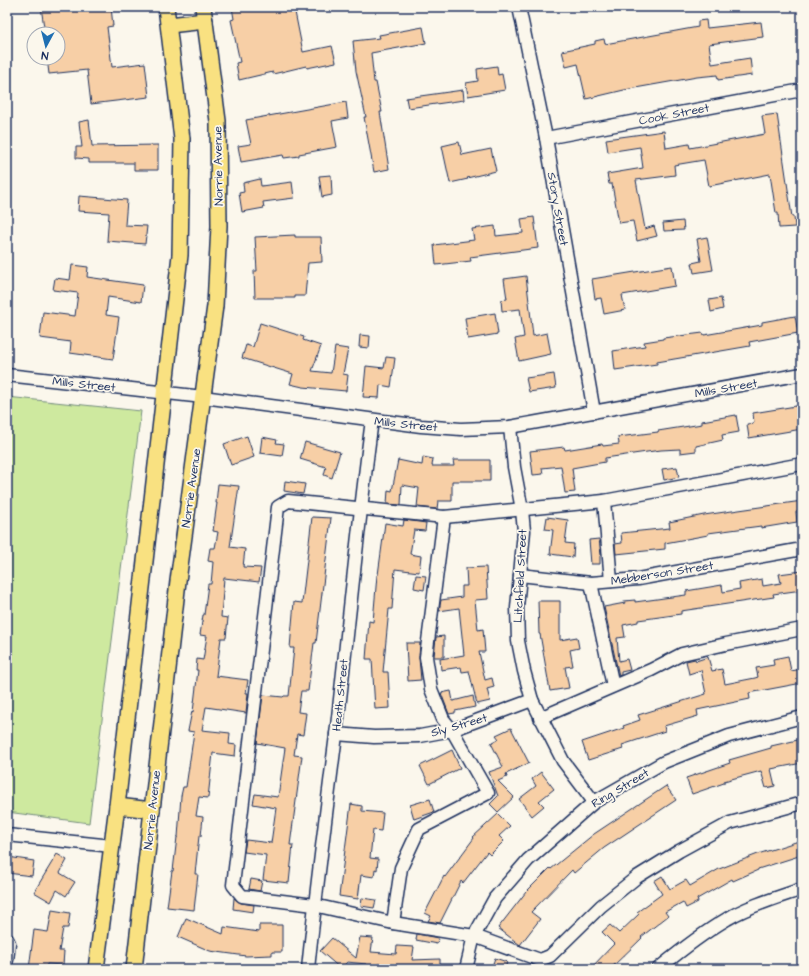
<svg xmlns="http://www.w3.org/2000/svg" width="809" height="976" viewBox="0 0 809 976" font-family="'Architects Daughter',sans-serif">
	<style>
		.green { fill: #cee99f; stroke: #748c7e }
		.building { fill: #f7cfa6; stroke: #1b2f5e }
		.lines { fill: none; stroke-linecap: round; stroke-linejoin: round }
		.minor-casing { stroke: #1b2f5e; stroke-width: 15 }
		.major-casing { stroke: #1b2f5e; stroke-width: 18 }
		.minor { stroke: #fbf7ec; stroke-width: 12 }
		.major { stroke: #f9e181; stroke-width: 15 }
		.labels { text-anchor: middle; stroke-width: 3.5; stroke-linejoin: round; paint-order: stroke }
		.street-label { font-size: 12px; fill: #1b2f5e; stroke: #fbf7ec }
	</style>
	<rect width="100%" height="100%" fill="#fbf7ec"/>
	<filter id="ink" filterUnits="userSpaceOnUse"><feTurbulence type="fractalNoise" baseFrequency=".025" numOctaves="2"/><feDisplacementMap in="SourceGraphic" scale="8" xChannelSelector="R" yChannelSelector="G"/><feConvolveMatrix kernelMatrix="1 2 1 2 8 2 1 2 1" color-interpolation-filters="sRGB"/></filter>
	<g filter="url(#ink)">
		<!-- green -->
		<polygon class="green" points="7,397 141,411 89,823 7,812"/>
		<!-- building -->
		<g class="building">
			<polygon points="41,7 83,7 83,9 111,7 113,26 107,27 112,67 145,63 149,97 91,104 87,70 49,74 47,58 58,58 58,33 45,34"/>
			<polygon points="232,7 279,7 280,10 294,7 303,52 332,46 336,62 307,68 306,66 273,74 273,72 239,80 236,63 240,62 231,20 234,19"/>
			<polygon points="706,20 707,28 761,22 763,37 709,44 712,64 750,58 752,75 718,80 717,75 697,77 624,90 586,99 578,64 566,67 562,51 595,44 595,41 604,39 605,44 698,27 698,21"/>
			<polygon points="423,27 426,43 371,53 374,82 376,82 382,112 380,112 389,169 374,172 364,117 366,117 356,71 353,41 380,38 379,35"/>
			<polygon points="497,66 498,75 502,74 505,90 468,96 466,83 478,81 477,69"/>
			<polygon points="463,90 464,100 408,108 406,98"/>
			<polygon points="346,102 348,118 332,121 337,147 299,154 299,156 284,158 283,155 241,162 238,146 251,144 246,120"/>
			<polygon points="777,114 792,217 794,217 795,227 779,228 778,213 776,213 770,174 709,186 704,160 674,165 675,175 636,180 645,229 654,226 657,236 637,241 633,221 619,223 612,184 609,184 607,174 643,168 640,147 608,152 606,139 664,131 666,148 689,144 690,148 765,134 762,116"/>
			<polygon points="89,120 92,146 158,145 158,170 134,170 134,163 89,163 89,159 76,158 76,147 82,147 79,122"/>
			<polygon points="459,142 462,155 491,149 496,171 467,178 468,179 450,183 442,146"/>
			<polygon points="331,175 332,195 322,197 319,176"/>
			<polygon points="260,179 261,186 292,182 294,198 263,202 264,208 242,212 239,193 244,192 243,183"/>
			<polygon points="79,196 127,200 125,225 147,226 145,244 107,241 109,213 78,211"/>
			<polygon points="534,217 538,248 470,257 471,261 436,265 434,245 474,240 472,229 495,226 496,236 523,233 521,219"/>
			<polygon points="683,221 684,230 664,231 663,223"/>
			<polygon points="295,235 295,237 321,237 322,262 308,263 305,296 295,296 295,298 255,298 254,271 257,271 255,237"/>
			<polygon points="707,237 713,270 694,273 692,263 701,261 697,239"/>
			<polygon points="72,265 88,267 87,277 143,285 141,302 108,297 106,315 119,317 113,359 70,353 71,342 40,338 43,312 75,316 78,293 53,290 55,278 70,280"/>
			<polygon points="672,266 675,286 622,295 625,310 604,314 601,298 595,299 592,279"/>
			<polygon points="526,276 533,336 547,333 551,354 519,361 515,339 524,337 520,309 502,311 501,300 507,299 504,279"/>
			<polygon points="721,298 723,309 711,312 709,300"/>
			<polygon points="495,313 498,334 468,339 465,318"/>
			<polygon points="795,316 798,333 749,342 750,346 657,362 657,364 615,370 613,351 645,346 644,342 663,339 663,338 703,333 704,335 762,325 762,322"/>
			<polygon points="260,323 304,337 303,340 321,346 312,371 331,373 335,347 348,349 343,374 348,375 346,391 303,387 290,384 293,374 242,358 246,345 253,347"/>
			<polygon points="360,335 370,336 369,348 359,347"/>
			<polygon points="386,357 395,358 391,387 380,385 379,398 363,397 366,366 384,368"/>
			<polygon points="554,374 556,388 529,392 526,378"/>
			<polygon points="802,405 802,429 749,438 747,424 754,423 753,413"/>
			<polygon points="736,415 739,432 722,435 723,440 696,446 696,451 680,453 680,449 661,450 605,458 605,462 572,468 575,492 565,493 561,466 542,468 543,474 533,475 530,451 564,447 565,450 602,444 603,446 619,444 618,437 658,432 658,431 702,424 702,421"/>
			<polygon points="247,436 254,457 231,465 224,444"/>
			<polygon points="262,437 277,440 276,443 284,444 282,456 260,453"/>
			<polygon points="305,442 340,452 332,478 324,475 326,467 300,459"/>
			<polygon points="423,457 433,459 432,466 454,466 453,460 490,460 490,481 452,481 452,501 438,501 437,509 417,507 419,488 402,485 401,505 387,504 388,490 392,491 398,460 422,465"/>
			<polygon points="677,467 679,477 664,480 662,469"/>
			<polygon points="285,481 305,484 303,494 284,491"/>
			<polygon points="218,484 239,486 230,547 245,549 243,567 261,568 259,582 224,578 221,617 228,618 226,638 221,638 216,676 248,680 246,693 248,693 246,713 206,707 202,730 230,733 229,744 236,745 235,756 213,753 208,798 199,797 196,816 203,817 201,836 199,836 195,874 198,874 194,910 167,907 172,871 173,871 177,837 178,837 181,796 183,787 186,787 194,732 188,731 192,711 193,712 198,670 196,670 197,659 203,660 207,636 200,635 203,615 204,615 208,584 211,584 213,562 208,561 210,548 215,548 218,532 213,531 217,503 216,503"/>
			<polygon points="802,501 802,511 796,512 797,522 761,528 761,526 708,533 708,535 665,543 665,549 616,554 615,544 622,543 621,533 670,528 669,522 704,515"/>
			<polygon points="312,517 331,518 316,643 314,643 308,691 301,691 298,712 306,713 303,735 297,734 294,755 302,756 290,845 293,845 289,883 263,880 266,855 244,852 246,840 271,843 276,808 253,804 255,794 278,797 285,748 257,743 263,695 283,697 284,696 289,696 294,648 290,648 294,602 302,603"/>
			<polygon points="547,517 568,520 565,543 574,544 573,557 550,554 553,530 545,529"/>
			<polygon points="404,520 426,523 425,531 414,530 410,554 421,556 419,572 395,569 392,609 389,609 383,672 388,672 390,708 375,709 372,659 366,659 369,621 373,622 377,575 378,575 385,523 403,526"/>
			<polygon points="599,539 601,555 600,556 600,564 591,564 589,540"/>
			<polygon points="486,567 488,599 475,600 478,630 483,629 485,652 479,652 485,680 492,678 494,687 487,689 490,701 477,704 469,671 462,672 461,667 441,670 440,659 464,655 459,608 439,611 441,600 462,597 462,586 467,586 466,568"/>
			<polygon points="802,571 802,590 773,594 774,597 681,611 681,614 638,620 638,622 623,625 625,637 617,638 619,661 627,659 630,670 621,672 621,675 619,676 604,607 625,603 624,601 635,600 635,602 686,595 686,591 722,585 723,592 740,589 739,583 762,579 763,586 781,583 779,574"/>
			<polygon points="416,575 426,576 424,590 414,588"/>
			<polygon points="538,601 560,601 560,640 577,637 579,648 570,650 573,666 565,667 569,688 550,691 540,634 539,634"/>
			<polygon points="444,636 444,657 434,657 436,637"/>
			<polygon points="406,643 420,643 419,658 421,680 408,681"/>
			<polygon points="788,656 791,671 802,669 802,683 749,693 750,699 697,710 698,716 664,726 665,731 622,745 623,749 588,760 582,742 624,728 623,726 640,720 638,715 706,694 701,670 689,674 686,661 695,659 696,661 708,657 712,671 722,669 725,684 755,678 758,677 756,668 774,665 773,659"/>
			<polygon points="451,691 453,701 473,696 475,707 455,711 455,713 449,714 441,693"/>
			<polygon points="511,728 529,763 506,774 507,777 498,781 514,797 498,812 490,804 498,796 489,772 503,767 491,743 499,739 496,735"/>
			<polygon points="802,739 802,763 771,769 775,786 766,788 761,771 724,781 724,783 692,794 686,778 730,763 729,760 771,748 771,746"/>
			<polygon points="452,750 460,768 429,784 420,766"/>
			<polygon points="541,772 554,789 539,801 544,806 532,816 519,799 536,786 532,779"/>
			<polygon points="666,786 676,800 604,848 574,873 572,870 531,912 540,919 520,945 498,928 526,892 550,868 551,869 594,834"/>
			<polygon points="430,799 434,812 414,819 410,805"/>
			<polygon points="351,804 362,806 362,811 383,813 381,831 373,830 370,858 378,859 377,870 375,869 374,877 361,875 358,899 339,896"/>
			<polygon points="498,814 510,826 499,836 504,841 490,855 487,852 463,883 461,881 440,923 428,921 431,916 425,913 444,876 445,877 474,838 473,837"/>
			<polygon points="802,840 802,855 758,869 758,870 733,881 732,879 697,899 698,902 686,908 683,902 665,912 668,916 641,937 642,938 610,969 590,969 614,944 602,932 610,925 619,933 639,914 637,912 662,894 654,881 662,876 670,889 686,880 690,886 719,869 758,854"/>
			<polygon points="57,854 67,860 60,873 75,882 66,896 57,890 51,902 34,892"/>
			<polygon points="8,857 34,861 32,876 7,873"/>
			<polygon points="251,879 262,881 260,891 249,889"/>
			<polygon points="234,898 241,903 254,905 253,912 233,909"/>
			<polygon points="362,898 376,900 374,908 361,906"/>
			<polygon points="52,910 70,913 68,928 63,928 59,951 64,951 63,965 47,964 46,969 29,969 34,930 48,932"/>
			<polygon points="186,918 223,934 224,927 259,932 259,925 282,925 282,952 272,952 272,955 246,956 210,951 178,937"/>
			<polygon points="417,934 438,938 437,944 416,940"/>
			<polygon points="360,937 373,938 371,952 396,954 397,946 414,947 412,960 440,959 440,969 398,969 399,966 378,964 378,969 366,968 366,964 347,962 341,969 320,951 332,938 356,958"/>
			<polygon points="495,958 507,962 505,969 491,969"/>
		</g>
		<g class="lines">
			<defs>
				<g id="minor">
					<polyline points="519,7 546,138 594,412"/>
					<polyline points="546,138 802,90"/>
					<polyline points="7,375 203,397 421,426 461,429 510,427 802,374"/>
					<polyline points="510,427 514,467 522,510 524,531 517,608 518,641 524,671 532,700 563,761 594,802"/>
					<polyline points="802,464 604,501 444,517 288,501 278,507 233,885 242,896 314,905 393,923 474,936 540,960 550,956 601,906 637,877 679,851 730,823 802,803"/>
					<polyline points="604,501 611,581"/>
					<polyline points="520,575 591,583 638,579 802,549"/>
					<polyline points="591,583 613,686"/>
					<polyline points="540,718 651,670 682,654 726,644 802,629"/>
					<polyline points="336,734 374,737 420,736 452,730 532,700"/>
					<polyline points="7,835 112,846"/>
					<polyline points="393,923 401,868 419,829 488,793 452,730 443,719 431,689 426,657 444,517"/>
					<polyline points="7,939 9,943 7,960"/>
					<path d="M 308,969 C 316,891 326,813 336,735 C 348,630 358,525 372,420"/>
					<polyline points="466,969 474,936 495,898 528,860 594,802 664,762 729,736 802,717"/>
					<path d="M 658,969 C 680,951 703,933 727,919 C 748,906 779,897 802,889"/>
				</g>
				<g id="major">
					<polyline points="169,25 205,21"/>
					<polyline points="117,806 152,810"/>
					<polyline points="96,969 117,806 180,255 182,139 166,7"/>
					<polyline points="134,969 178,581 215,306 219,226 218,121 203,7"/>
				</g>
			</defs>
			<!-- minor casing -->
			<use href="#minor" class="minor-casing"/>
			<!-- major casing -->
			<use href="#major" class="major-casing"/>
			<!-- minor -->
			<use href="#minor" class="minor"/>
			<!-- major -->
			<use href="#major" class="major"/>
		</g>
	</g>
	<g class="labels">
		<!-- street labels -->
		<g class="street-label">
			<text transform="translate(674 114) rotate(-11)" y="4">Cook Street</text>
			<text transform="translate(218 166) rotate(-91)" y="4">Norrie Avenue</text>
			<text transform="translate(558 209) rotate(80)" y="4">Story Street</text>
			<text transform="translate(84 384) rotate(6)" y="4">Mills Street</text>
			<text transform="translate(726 388) rotate(-10)" y="4">Mills Street</text>
			<text transform="translate(406 424) rotate(6)" y="4">Mills Street</text>
			<text transform="translate(191 488) rotate(-82)" y="4">Norrie Avenue</text>
			<text transform="translate(662 573) rotate(-9)" y="4">Mebberson Street</text>
			<text transform="translate(520 576) rotate(-87)" y="4">Litchfield Street</text>
			<text transform="translate(340 695) rotate(-84)" y="4">Heath Street</text>
			<text transform="translate(459 725) rotate(-16)" y="4">Sly Street</text>
			<text transform="translate(620 788) rotate(-31)" y="4">Ring Street</text>
			<text transform="translate(152 810) rotate(-84)" y="4">Norrie Avenue</text>
		</g>
	</g>
	<!-- margin -->
	<rect width="809" height="976" fill="none" stroke="#fbf7ec" stroke-width="24"/>
	<rect x="12" y="12" width="785" height="952" fill="none" stroke="#1b2f5e" stroke-width="1.5" filter="url(#ink)"/>
	<!-- north arrow -->
	<g transform="translate(46 46) rotate(187)"><circle r="19" fill="#fbf7ec" stroke="#a1a7b3"/>
	<path d="M0-3L7 15L0 10L-7 15Z" fill="#1f6fb2"/>
	<text y="-6" font-size="11" font-weight="bold" text-anchor="middle" fill="#1b2f5e">N</text>
	</g>
</svg>
